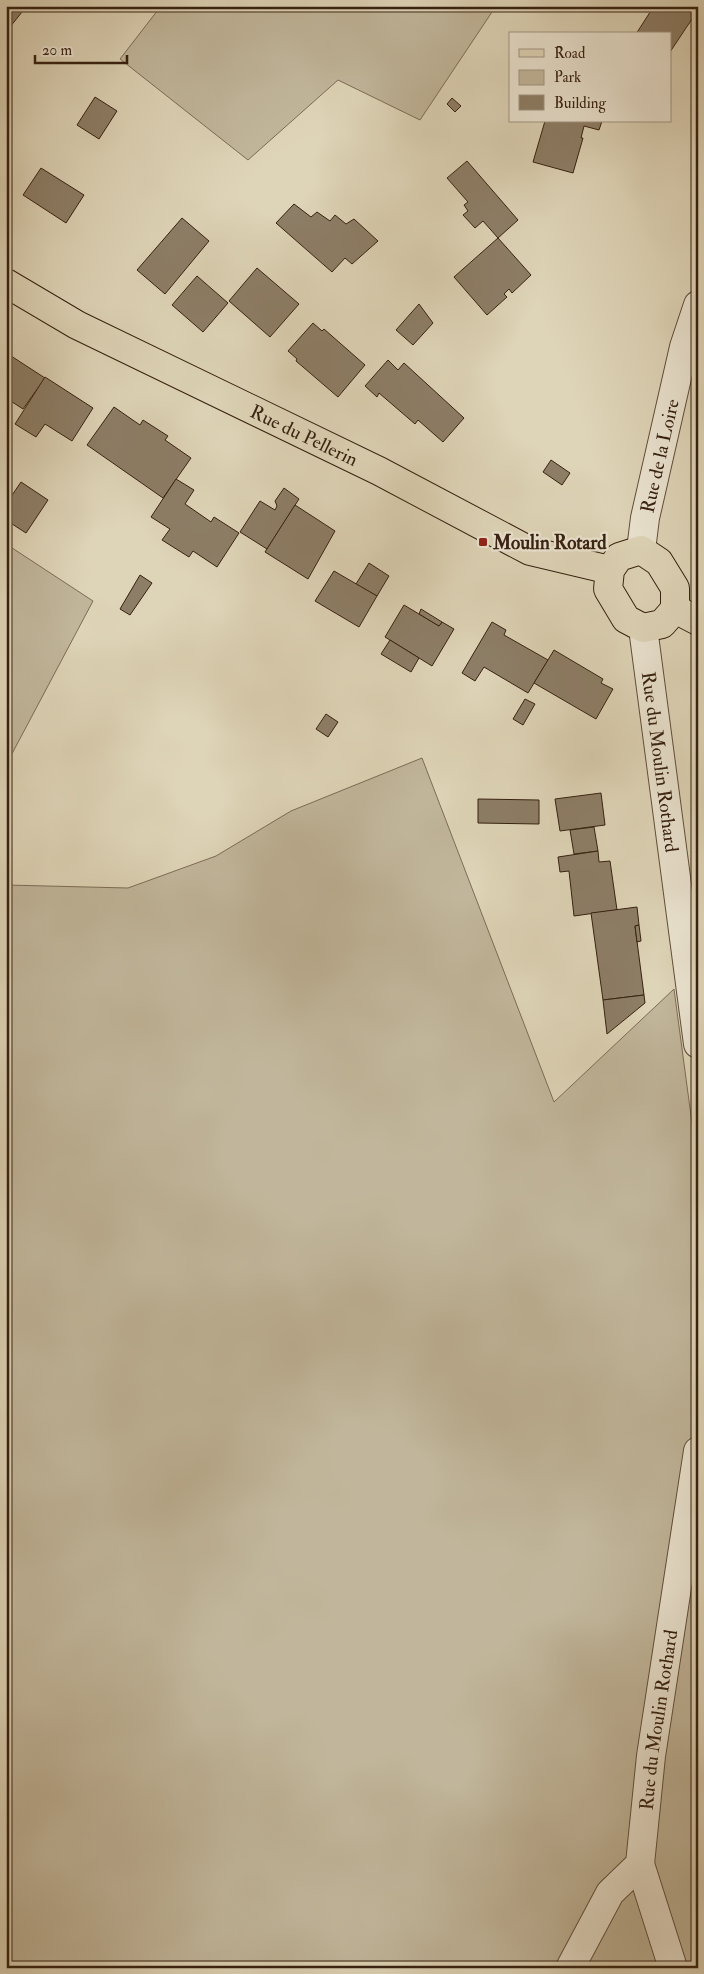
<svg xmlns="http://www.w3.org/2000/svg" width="704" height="1974" viewBox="0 0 704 1974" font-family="'IM FELL Double Pica',serif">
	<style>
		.green { fill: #c1b69b; stroke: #7c6c56 }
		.building { fill: #8d7e67; stroke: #362110 }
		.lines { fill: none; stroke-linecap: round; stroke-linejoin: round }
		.minor-casing { stroke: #604e3a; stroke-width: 30 }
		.major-casing { stroke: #362110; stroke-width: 30 }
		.minor { stroke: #eae3d0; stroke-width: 28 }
		.major { stroke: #ded4b7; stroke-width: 28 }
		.poi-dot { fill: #8f2418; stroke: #eae3d0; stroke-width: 2 }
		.labels { text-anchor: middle; stroke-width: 4.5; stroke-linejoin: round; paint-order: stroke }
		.street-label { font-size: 19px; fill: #362110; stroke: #eae3d0 }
		.poi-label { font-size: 19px; font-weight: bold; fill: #362110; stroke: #eae3d0; text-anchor: start }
	</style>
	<rect width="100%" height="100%" fill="#ded4b7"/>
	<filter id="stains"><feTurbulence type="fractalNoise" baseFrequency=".004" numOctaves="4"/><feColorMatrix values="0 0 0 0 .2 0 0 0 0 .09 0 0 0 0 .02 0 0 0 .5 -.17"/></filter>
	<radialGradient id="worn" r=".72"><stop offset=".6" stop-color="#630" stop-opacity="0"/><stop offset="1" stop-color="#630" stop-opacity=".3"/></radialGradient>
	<!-- green -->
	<g class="green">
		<polygon points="161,6 496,6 420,120 338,80 248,160 120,59"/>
		<polygon points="6,544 93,601 6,765"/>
		<polygon points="422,758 554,1102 674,989 698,1168 698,1968 6,1968 6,885 128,888 216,856 291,811"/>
	</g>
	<!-- building -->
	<g class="building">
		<polygon points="6,6 14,6 22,12 6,32"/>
		<polygon points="654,6 698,6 698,10 670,52 670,34 636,34"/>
		<polygon points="95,97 117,111 99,139 77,125"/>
		<polygon points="452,98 461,106 455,112 447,104"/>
		<polygon points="545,121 602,121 599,130 584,126 581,138 583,138 573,173 533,162"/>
		<polygon points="467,161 518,220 498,238 483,221 475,228 463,215 468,211 464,205 468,202 447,178"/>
		<polygon points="41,168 84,195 66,223 23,195"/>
		<polygon points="294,204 311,217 317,212 330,221 335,215 346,224 354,219 378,241 352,264 345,258 332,272 276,223"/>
		<polygon points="182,218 209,241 165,294 137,270"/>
		<polygon points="498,238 531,275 512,293 509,289 504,294 507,297 487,315 454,277"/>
		<polygon points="257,268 299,304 270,337 229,301"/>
		<polygon points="197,276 228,303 203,332 172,305"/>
		<polygon points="419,304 433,323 413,345 396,330"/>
		<polygon points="313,323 322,331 324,329 365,365 338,397 296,361 297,359 288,351"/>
		<polygon points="6,347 11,350 8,354 45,378 23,409 6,398"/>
		<polygon points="388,360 398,370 404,363 464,418 443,442 418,420 415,424 379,393 377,397 365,386"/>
		<polygon points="45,377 93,408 72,441 45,424 36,437 15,424"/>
		<polygon points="114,407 140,425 143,420 168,436 165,440 191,458 163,498 87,445"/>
		<polygon points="551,460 570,473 562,485 543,472"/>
		<polygon points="176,479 194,490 185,504 211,522 214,517 239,533 217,567 193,551 189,557 162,540 170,529 151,517"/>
		<polygon points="21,482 48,500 26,533 6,520 6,504"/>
		<polygon points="284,488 299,499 267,549 240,532 260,501 275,510 277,506 275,501"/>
		<polygon points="295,505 335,531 308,579 265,552"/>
		<polygon points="369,563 389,576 377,596 356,584"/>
		<polygon points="334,571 377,596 359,627 315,601"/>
		<polygon points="140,575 152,583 130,615 120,609"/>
		<polygon points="404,605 439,626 442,622 454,629 432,666 385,637"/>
		<polygon points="421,609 442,622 439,626 419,614"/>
		<polygon points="492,622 506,630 504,635 548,660 528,693 484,667 475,681 462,673"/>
		<polygon points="390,640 419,658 411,672 381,654"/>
		<polygon points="554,650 603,679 601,683 613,689 596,719 534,683"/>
		<polygon points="525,699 535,704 523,725 513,719"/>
		<polygon points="326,714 338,722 328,737 316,729"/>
		<polygon points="601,793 605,825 560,831 555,799"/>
		<polygon points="478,799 539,800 539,824 478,823"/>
		<polygon points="594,827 598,851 574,854 570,830"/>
		<polygon points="598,851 599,862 610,861 617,910 574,916 569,871 560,872 558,857"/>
		<polygon points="637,907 639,925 635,926 644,995 603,1000 591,913"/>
		<polygon points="639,925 641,941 637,942 635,926"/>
		<polygon points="644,995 645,1003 607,1034 603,1000"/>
	</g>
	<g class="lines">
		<defs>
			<g id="minor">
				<path id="s1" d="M 641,550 L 645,518 L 684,347 L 698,305"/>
				<path id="s2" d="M 643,628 L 698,1044"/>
				<polyline points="640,1864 673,1968"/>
				<path id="s3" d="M 570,1968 L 610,1893 L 640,1864 L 651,1756 L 698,1451"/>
			</g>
			<g id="major">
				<path id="s4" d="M 6,283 L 77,325 L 379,471 L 530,551 L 610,570"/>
				<polygon points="641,550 659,562 675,588 675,609 662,624 643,628 626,619 608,589 610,570 619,557"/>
				<polyline points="675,609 698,621"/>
			</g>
		</defs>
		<!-- minor casing -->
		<use href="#minor" class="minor-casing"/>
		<!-- major casing -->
		<use href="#major" class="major-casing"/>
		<!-- minor -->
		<use href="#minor" class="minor"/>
		<!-- major -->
		<use href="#major" class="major"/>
	</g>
	<!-- markers -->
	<rect class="poi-dot" x="478" y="537" width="10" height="10" rx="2.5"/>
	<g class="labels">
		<!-- street labels -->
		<g class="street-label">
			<text dy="7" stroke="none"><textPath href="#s4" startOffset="335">Rue du Pellerin</textPath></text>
			<text dy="7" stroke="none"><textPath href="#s1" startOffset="96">Rue de la Loire</textPath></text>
			<text dy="7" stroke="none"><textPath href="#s2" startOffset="135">Rue du Moulin Rothard</textPath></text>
			<text dy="7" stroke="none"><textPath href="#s3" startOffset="272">Rue du Moulin Rothard</textPath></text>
		</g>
		<!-- poi labels -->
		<g class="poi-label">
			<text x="493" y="549">Moulin Rotard</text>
		</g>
	</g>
	<!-- margin -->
	<rect width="704" height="1974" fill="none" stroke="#ded4b7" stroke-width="25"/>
	<rect x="8" y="8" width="689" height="1959" fill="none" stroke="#362110" stroke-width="2.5"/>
	<rect x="12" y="12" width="679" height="1949" fill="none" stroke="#362110"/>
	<!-- legend -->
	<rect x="509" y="32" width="162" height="90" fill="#eae3d0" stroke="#a29583"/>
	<rect x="519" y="49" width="25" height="8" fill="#ded4b7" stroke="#a29583"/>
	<text x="554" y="58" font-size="15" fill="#362110">Road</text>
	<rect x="519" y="70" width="25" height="15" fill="#c1b69b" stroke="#a29583"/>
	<text x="554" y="82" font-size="15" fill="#362110">Park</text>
	<rect x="519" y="95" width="25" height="15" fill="#8d7e67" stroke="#a29583"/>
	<text x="554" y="108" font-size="15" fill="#362110">Building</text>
	<!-- scale -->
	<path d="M35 55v8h92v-8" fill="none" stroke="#362110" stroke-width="2.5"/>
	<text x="42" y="55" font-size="15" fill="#362110" stroke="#eae3d0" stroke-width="4" paint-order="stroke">20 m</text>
	<rect width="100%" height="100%" filter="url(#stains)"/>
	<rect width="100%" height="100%" fill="url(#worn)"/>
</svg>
